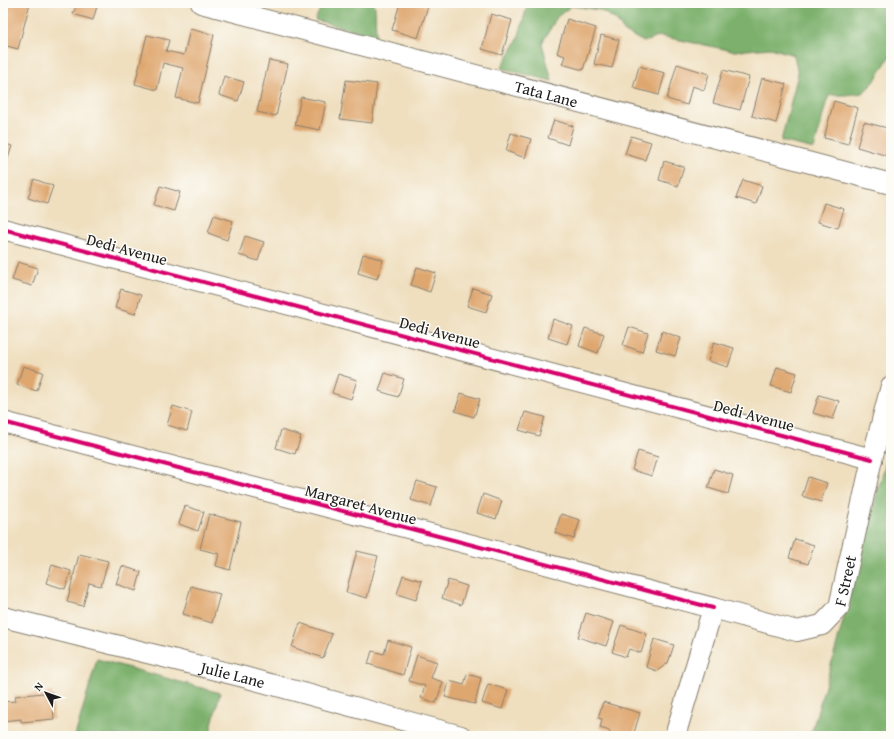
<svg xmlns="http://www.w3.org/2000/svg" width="894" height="739" viewBox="0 0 894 739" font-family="'Gentium Book Plus',serif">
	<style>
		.forest { fill: #7bb06c; stroke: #4c6644 }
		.building { fill: #dfa76f }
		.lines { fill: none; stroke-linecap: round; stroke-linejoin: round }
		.street-casing { stroke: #867e6e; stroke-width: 22 }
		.street { stroke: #fff; stroke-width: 20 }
		.cycleway-casing { stroke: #fdfcf7; stroke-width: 6 }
		.cycleway { stroke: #d6006c; stroke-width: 4 }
		.labels { text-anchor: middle; stroke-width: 3; stroke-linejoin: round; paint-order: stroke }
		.street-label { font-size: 16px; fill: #1c1c1c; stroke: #fdfcf7 }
	</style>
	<rect width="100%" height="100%" fill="#fdfcf7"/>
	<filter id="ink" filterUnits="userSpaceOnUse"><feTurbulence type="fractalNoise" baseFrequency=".025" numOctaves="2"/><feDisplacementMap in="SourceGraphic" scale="8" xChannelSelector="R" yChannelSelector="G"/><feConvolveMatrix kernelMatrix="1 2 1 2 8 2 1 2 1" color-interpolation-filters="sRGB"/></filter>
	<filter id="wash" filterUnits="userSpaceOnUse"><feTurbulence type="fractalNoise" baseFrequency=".012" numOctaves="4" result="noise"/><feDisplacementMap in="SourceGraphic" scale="16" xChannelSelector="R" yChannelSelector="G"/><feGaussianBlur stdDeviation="0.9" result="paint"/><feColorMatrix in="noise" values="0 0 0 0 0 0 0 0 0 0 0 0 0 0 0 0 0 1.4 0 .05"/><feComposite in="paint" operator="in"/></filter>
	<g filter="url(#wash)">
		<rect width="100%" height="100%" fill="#efdfbf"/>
		<!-- forest -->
		<g class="forest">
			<polygon points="323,3 373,3 375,7 376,36 315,20"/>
			<polygon points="528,3 891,3 891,54 874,82 863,93 846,95 830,95 827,100 814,149 781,141 798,74 794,55 771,48 734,51 660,36 644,42 625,32 616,20 600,10 571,6 557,17 542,43 552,81 501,68 518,39"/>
			<polygon points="891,442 891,736 803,736 812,731 835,651"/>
			<polygon points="97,659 220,693 209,736 75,736"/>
		</g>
		<g id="blocks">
			<!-- building -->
			<g class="building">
				<polygon points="3,3 30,3 18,49 3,45"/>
				<polygon points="77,3 98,3 93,20 73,14"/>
				<polygon points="400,3 417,3 428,6 418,38 392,30"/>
				<polygon points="491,14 512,20 502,55 482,49"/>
				<polygon points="567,19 596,28 583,70 562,64 565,56 557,53"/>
				<polygon points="190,29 214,35 198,103 176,98 183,68 163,63 157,90 135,84 147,35 169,40 166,51 184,55"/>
				<polygon points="601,35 619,40 612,68 594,64"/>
				<polygon points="269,60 288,64 276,116 257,112"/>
				<polygon points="677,64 709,74 704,90 692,86 687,105 667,99"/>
				<polygon points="639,66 665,73 659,95 633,88"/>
				<polygon points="723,70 749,77 740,110 713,103"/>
				<polygon points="224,76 244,82 238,101 219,95"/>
				<polygon points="762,78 786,84 776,123 752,116"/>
				<polygon points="346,80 377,84 372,123 340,119"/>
				<polygon points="301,97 326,102 320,130 295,125"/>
				<polygon points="834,101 858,108 848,144 824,138"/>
				<polygon points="554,120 573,126 568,145 548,138"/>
				<polygon points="864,122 891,129 891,157 857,147"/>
				<polygon points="511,133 531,139 525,158 506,151"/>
				<polygon points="631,136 651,142 645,160 625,154"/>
				<polygon points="3,143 12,146 6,165 3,163"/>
				<polygon points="664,161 684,167 678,186 659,180"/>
				<polygon points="34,179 53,186 47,204 28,198"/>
				<polygon points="743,180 762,186 756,204 736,198"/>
				<polygon points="160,186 180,192 174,211 154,205"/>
				<polygon points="824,203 844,209 838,228 818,222"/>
				<polygon points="214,215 233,221 227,240 208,233"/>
				<polygon points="245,236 264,242 258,261 239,255"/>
				<polygon points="363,254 383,260 377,279 358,273"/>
				<polygon points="18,262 38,268 32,286 12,280"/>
				<polygon points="417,267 436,273 430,292 411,285"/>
				<polygon points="473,288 492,294 486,312 467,306"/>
				<polygon points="121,289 141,295 135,314 115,308"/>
				<polygon points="553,319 573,326 567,344 548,338"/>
				<polygon points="629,327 648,333 642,352 623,345"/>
				<polygon points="585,328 604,334 598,353 579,346"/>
				<polygon points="662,331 681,338 675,356 656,350"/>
				<polygon points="714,342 734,348 728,367 708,361"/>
				<polygon points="23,366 43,372 37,391 17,385"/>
				<polygon points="777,367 797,373 791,392 771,386"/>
				<polygon points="385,373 404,379 398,397 379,391"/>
				<polygon points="338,374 357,380 351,399 332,393"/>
				<polygon points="461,393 480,399 474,417 455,411"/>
				<polygon points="819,395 839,401 833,419 813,413"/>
				<polygon points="173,406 192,412 187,431 167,425"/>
				<polygon points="525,412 545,417 539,436 519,430"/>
				<polygon points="281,430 301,436 295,454 276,448"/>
				<polygon points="638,451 658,457 652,476 632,470"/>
				<polygon points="714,469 733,475 728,494 708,488"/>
				<polygon points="808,477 827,483 821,502 802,496"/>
				<polygon points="417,481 437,487 431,506 411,500"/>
				<polygon points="483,494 502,501 496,519 477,513"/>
				<polygon points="185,506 204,512 198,531 179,524"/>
				<polygon points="209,514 241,522 230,570 216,566 219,554 200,549"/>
				<polygon points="561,514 580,520 574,539 555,533"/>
				<polygon points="795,539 814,545 808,564 789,558"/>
				<polygon points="357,551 378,556 367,598 346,592"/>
				<polygon points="79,554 108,561 101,586 89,583 83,606 67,602"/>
				<polygon points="52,565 71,571 65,589 46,583"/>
				<polygon points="122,566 141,572 136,591 116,584"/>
				<polygon points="403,575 422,581 416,600 397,594"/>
				<polygon points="448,580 467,586 461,605 442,598"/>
				<polygon points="191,586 220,594 212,623 183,614"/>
				<polygon points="586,613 614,622 606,646 578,637"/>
				<polygon points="300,623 332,634 323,658 292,647"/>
				<polygon points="621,625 647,634 641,653 629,649 626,657 612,652"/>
				<polygon points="654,639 674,645 668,663 657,671 646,667"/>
				<polygon points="388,640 411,647 403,675 368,664 372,651 384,654"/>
				<polygon points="417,655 437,662 431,678 443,682 436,703 421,698 425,686 409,681"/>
				<polygon points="467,674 481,678 475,704 445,697 449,681 464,685"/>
				<polygon points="488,684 508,690 502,709 482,703"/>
				<polygon points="52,692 54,719 21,722 21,719 3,721 3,702 16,701 15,696"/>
				<polygon points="603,702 640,713 633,736 609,736 610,731 600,728 602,719 598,718"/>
			</g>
		</g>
	</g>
	<g filter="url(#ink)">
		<use href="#blocks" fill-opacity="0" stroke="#867e6e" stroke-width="1"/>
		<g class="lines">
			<defs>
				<g id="street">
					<path id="s1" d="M 201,3 L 891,184"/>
					<polyline points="3,229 872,459"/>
					<polyline points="3,422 713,608"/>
					<path id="s2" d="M 3,617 L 244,677 L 461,736"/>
					<path id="s3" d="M 675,736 L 713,608 L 797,631 L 822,625 L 839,607 L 872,459 L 891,386"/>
				</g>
			</defs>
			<!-- street casing -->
			<use href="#street" class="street-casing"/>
			<!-- street -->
			<use href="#street" class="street"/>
			<defs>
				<g id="cycleway">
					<polyline points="3,229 872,459"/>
					<polyline points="3,422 713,608"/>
				</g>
			</defs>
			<!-- cycleway casing -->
			<use href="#cycleway" class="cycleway-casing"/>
			<!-- cycleway -->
			<use href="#cycleway" class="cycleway"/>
		</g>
	</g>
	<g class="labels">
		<!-- street labels -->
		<g class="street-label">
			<text dy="6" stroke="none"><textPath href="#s1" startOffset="357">Tata Lane</textPath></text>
			<text transform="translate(127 249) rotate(15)" y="6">Dedi Avenue</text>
			<text transform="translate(440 332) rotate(15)" y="6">Dedi Avenue</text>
			<text transform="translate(754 415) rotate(15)" y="6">Dedi Avenue</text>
			<text transform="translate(361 504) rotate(15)" y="6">Margaret Avenue</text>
			<text dy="6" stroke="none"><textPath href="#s3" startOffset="298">F Street</textPath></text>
			<text dy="6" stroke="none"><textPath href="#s2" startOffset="237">Julie Lane</textPath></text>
		</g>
	</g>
	<!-- margin -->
	<rect width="894" height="739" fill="none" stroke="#fdfcf7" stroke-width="16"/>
	<!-- north arrow -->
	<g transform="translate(46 693) rotate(311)" stroke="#fdfcf7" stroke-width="3" paint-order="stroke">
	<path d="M0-3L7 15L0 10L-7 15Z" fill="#1c1c1c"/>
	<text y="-6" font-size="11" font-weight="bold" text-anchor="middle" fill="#1c1c1c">N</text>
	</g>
</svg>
